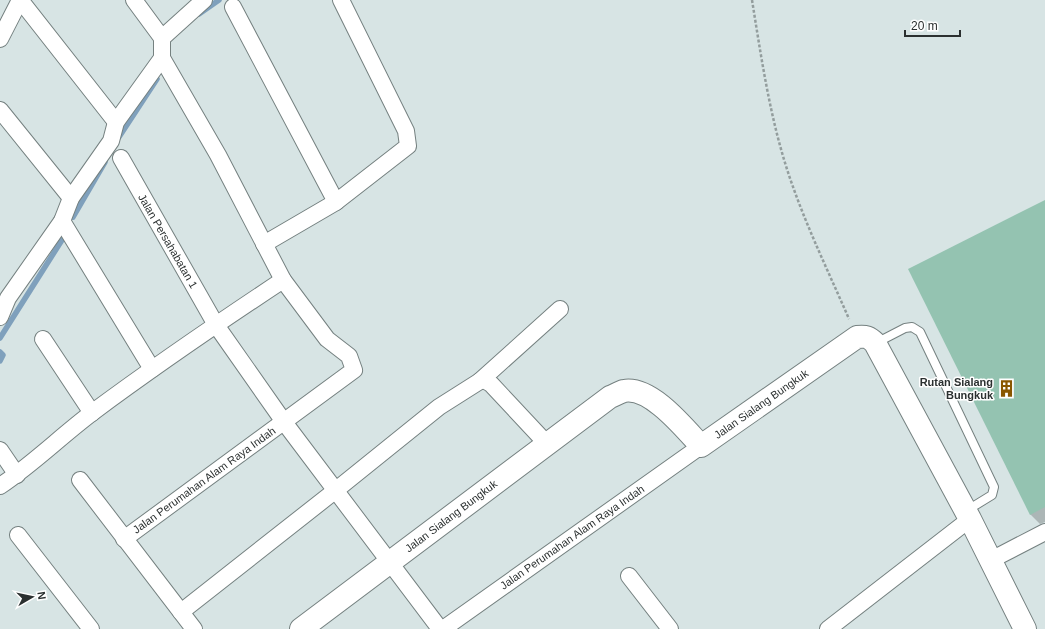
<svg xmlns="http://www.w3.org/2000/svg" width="1045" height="629" viewBox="0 0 1045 629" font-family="Arial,sans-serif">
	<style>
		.shadow { fill: #0003 }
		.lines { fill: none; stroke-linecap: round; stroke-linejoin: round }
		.stream { stroke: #7fa0bc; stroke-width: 5.5 }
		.building { fill: #94c3b1 }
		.lane-casing { stroke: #758180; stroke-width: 10 }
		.street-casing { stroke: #758180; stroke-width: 18 }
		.secondary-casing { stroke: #758180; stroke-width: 24 }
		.path { stroke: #939d9d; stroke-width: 2.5; stroke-dasharray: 3 2; stroke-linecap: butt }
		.lane { stroke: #fff; stroke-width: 8 }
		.street { stroke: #fff; stroke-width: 16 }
		.secondary { stroke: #fff; stroke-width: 22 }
		.labels { text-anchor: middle; stroke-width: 3; stroke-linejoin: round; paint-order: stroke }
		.street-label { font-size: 11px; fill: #2b3030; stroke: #fff }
		.poi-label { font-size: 11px; font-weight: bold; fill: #2b3030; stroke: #fff; text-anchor: end }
	</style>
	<rect width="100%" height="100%" fill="#d7e4e4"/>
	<!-- shadow -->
	<polygon class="shadow" points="1045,201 1045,522 1040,524 1030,514"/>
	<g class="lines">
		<!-- stream -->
		<g class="stream">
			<polyline points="199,14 219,0"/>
			<polyline points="119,137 157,79"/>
			<polyline points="73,217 105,162"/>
			<polyline points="0,338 62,240"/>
			<polyline points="0,352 3,355 0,361"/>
		</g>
	</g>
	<!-- building -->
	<polygon class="building" points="1045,200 1045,507 1030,515 908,269"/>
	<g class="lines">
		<defs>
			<polyline id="lane" points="876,343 905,328 912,327 920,332 994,487 992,495 966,511"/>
			<g id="street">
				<polyline points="21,1 116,122"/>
				<polyline points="233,7 336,202"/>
				<polyline points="162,38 204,0"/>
				<polyline points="0,39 20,0"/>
				<polyline points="0,110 71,198"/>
				<polyline points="121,158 216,325 284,422 440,629"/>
				<polyline points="62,221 152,369"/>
				<polyline points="264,244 336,202 408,146 406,131 341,0"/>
				<polyline points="0,317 8,298 62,221 71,198 111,141 116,122 162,58"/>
				<polyline points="43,339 92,413"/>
				<polyline points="480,381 560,309"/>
				<polyline points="0,450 17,475"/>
				<polyline points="80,480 194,629"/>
				<path d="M 0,486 C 33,464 61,436 93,412 C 155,366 218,323 283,280"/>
				<polyline points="18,535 91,629"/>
				<polyline points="124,539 354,370 349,356 327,339 283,280 218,155 162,58 162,38 134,0"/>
				<polyline points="991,560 1045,532"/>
				<polyline points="629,576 670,629"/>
				<polyline points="181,612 336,490 439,407 480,381 484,380 491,384 548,445"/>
				<polyline points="443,629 701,446"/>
				<polyline points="828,629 970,519"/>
			</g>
			<path id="secondary" d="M 301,629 L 610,397 C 615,395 620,392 624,391 C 651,386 685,429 701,446 L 857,337 C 866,336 869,337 875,343 L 970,519 L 1025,629"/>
		</defs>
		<!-- lane casing -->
		<use href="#lane" class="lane-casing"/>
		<!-- street casing -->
		<use href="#street" class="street-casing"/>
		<!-- secondary casing -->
		<use href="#secondary" class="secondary-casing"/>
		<!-- path -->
		<path class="path" d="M 752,0 C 762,62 771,125 792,184 C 808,230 830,275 849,319"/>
		<!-- lane -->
		<use href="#lane" class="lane"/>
		<!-- street -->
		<use href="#street" class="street"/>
		<!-- secondary -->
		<use href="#secondary" class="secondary"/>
	</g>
	<!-- icons -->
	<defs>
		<symbol id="building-bare" viewBox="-9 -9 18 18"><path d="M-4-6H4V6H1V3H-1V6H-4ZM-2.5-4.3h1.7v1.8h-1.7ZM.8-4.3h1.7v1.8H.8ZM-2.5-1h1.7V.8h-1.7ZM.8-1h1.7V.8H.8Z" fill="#895600" stroke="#fff" stroke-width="2.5" paint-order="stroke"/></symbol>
	</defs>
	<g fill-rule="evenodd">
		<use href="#building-bare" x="994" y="376" width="25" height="25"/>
	</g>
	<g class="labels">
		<!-- street labels -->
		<g class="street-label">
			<text transform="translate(168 241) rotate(60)" y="4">Jalan Persahabatan 1</text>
			<text transform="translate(761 404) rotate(-35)" y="4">Jalan Sialang Bungkuk</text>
			<text transform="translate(204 480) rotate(-36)" y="4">Jalan Perumahan Alam Raya Indah</text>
			<text transform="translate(451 516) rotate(-37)" y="4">Jalan Sialang Bungkuk</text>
			<text transform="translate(572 537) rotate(-35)" y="4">Jalan Perumahan Alam Raya Indah</text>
		</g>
		<!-- poi labels -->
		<g class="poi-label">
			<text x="993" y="386">Rutan Sialang<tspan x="993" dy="13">Bungkuk</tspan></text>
		</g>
	</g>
	<!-- north arrow -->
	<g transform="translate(32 597) rotate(81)" stroke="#ffffff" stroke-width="3" paint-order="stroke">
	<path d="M0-3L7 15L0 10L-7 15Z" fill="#2b3030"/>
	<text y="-6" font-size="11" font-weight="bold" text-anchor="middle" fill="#2b3030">N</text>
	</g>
	<!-- scale -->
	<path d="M905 30v6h55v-6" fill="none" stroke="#2b3030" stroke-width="2"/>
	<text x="911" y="30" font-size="12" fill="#2b3030" stroke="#ffffff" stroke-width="3" paint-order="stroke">20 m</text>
</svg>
